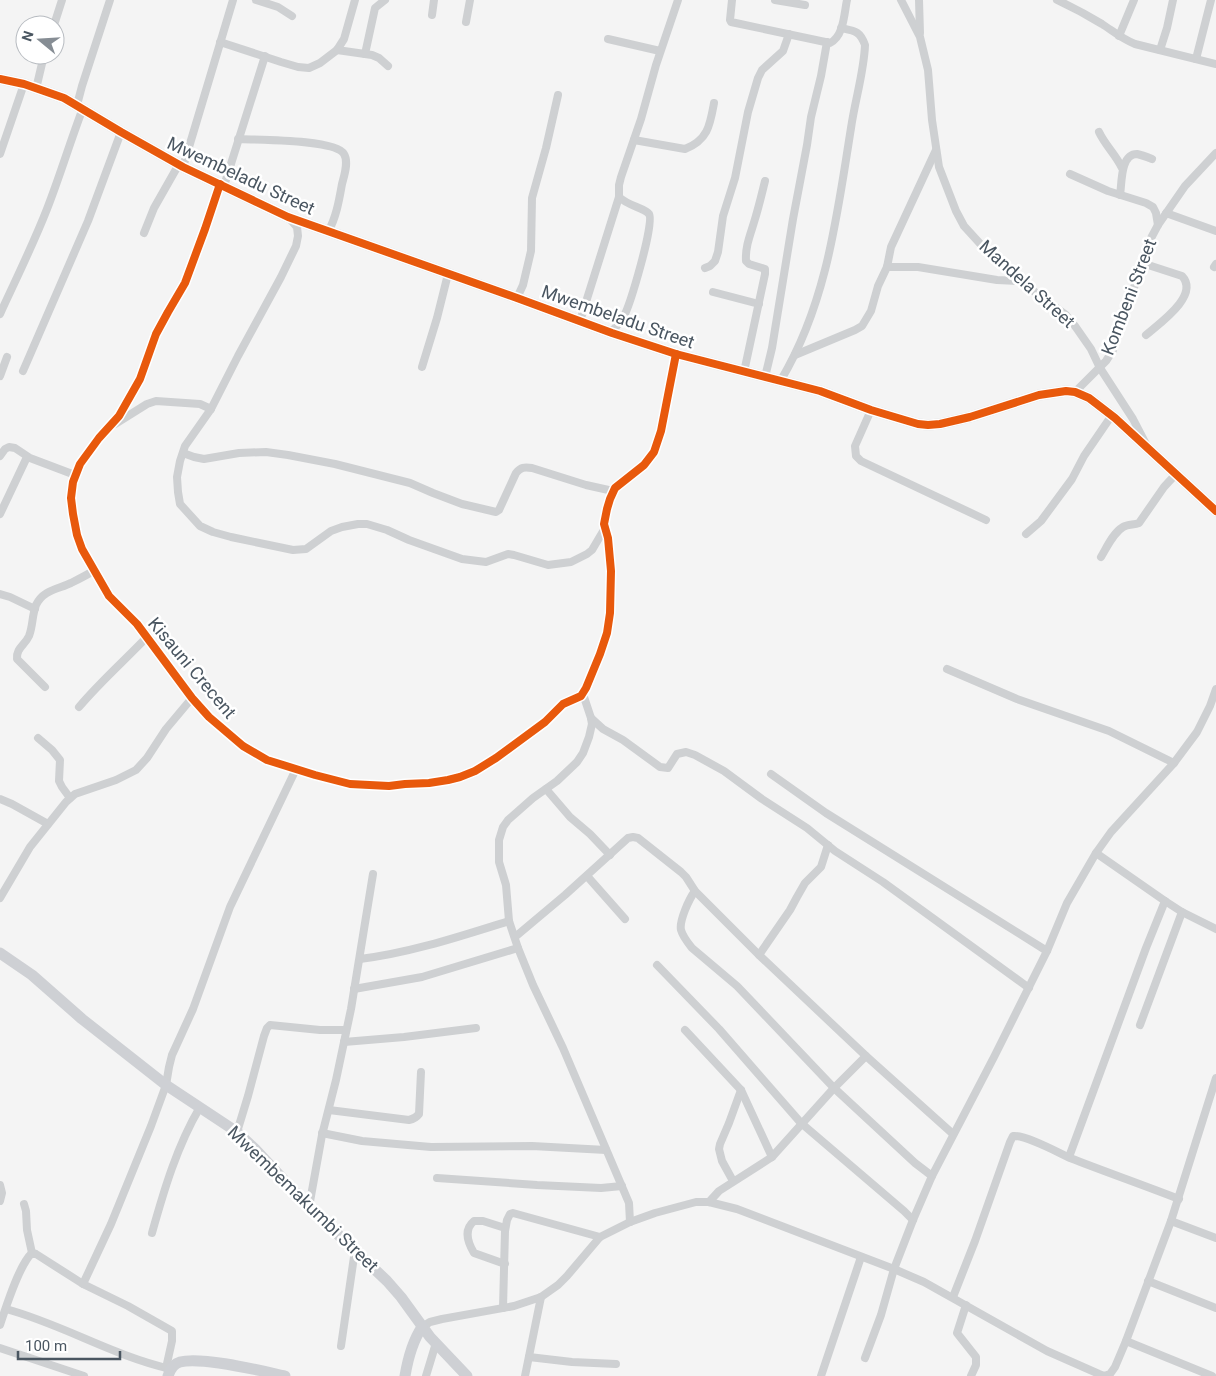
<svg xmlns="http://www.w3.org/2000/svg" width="1216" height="1376" viewBox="0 0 1216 1376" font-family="Roboto,sans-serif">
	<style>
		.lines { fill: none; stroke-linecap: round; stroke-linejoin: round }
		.street { stroke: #ced0d2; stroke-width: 8 }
		.secondary { stroke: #ced0d4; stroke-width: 11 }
		.cycleway-casing { stroke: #fff; stroke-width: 11 }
		.cycleway { stroke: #e8590c; stroke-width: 8 }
		.labels { text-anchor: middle; stroke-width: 5; stroke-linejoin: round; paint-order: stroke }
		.street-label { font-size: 18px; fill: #4a5661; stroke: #fff }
	</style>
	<rect width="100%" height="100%" fill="#f4f4f4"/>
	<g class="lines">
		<!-- street -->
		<g class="street">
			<polyline points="256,0 278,7 292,16"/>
			<path d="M 732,0 L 730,20 L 731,22 L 830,43 C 844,36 844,14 847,0"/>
			<polyline points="775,0 805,5"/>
			<polyline points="901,0 920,37 928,70 932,120 939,167 956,211 964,226 995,260 1020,281 1066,315 1075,326 1091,349 1100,368 1133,419 1146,444"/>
			<polyline points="919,0 920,33"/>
			<path d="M 1057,0 C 1072,7 1087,15 1102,24 C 1113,31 1122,39 1135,44 L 1216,64"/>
			<polyline points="432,15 434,0"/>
			<polyline points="466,22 470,0"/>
			<polyline points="54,25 62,0"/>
			<polyline points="1119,36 1134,0"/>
			<polyline points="608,39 660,51"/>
			<polyline points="220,42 281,62 298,67 309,68 320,63 337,50 344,39 355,0"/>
			<polyline points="337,50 372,55 379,58 388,66"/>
			<polyline points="1160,50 1167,28 1173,0"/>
			<polyline points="365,54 375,8 385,0"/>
			<polyline points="1196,59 1211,0"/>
			<polyline points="36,89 44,55"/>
			<polyline points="77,105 82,86 110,0"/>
			<path d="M 1099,132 C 1105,145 1116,155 1122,168"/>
			<path d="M 238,139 C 257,140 335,139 344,154 C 349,162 344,176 342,184 C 339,201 336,218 328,232"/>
			<path d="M 634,140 L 685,149 C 708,140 710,125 714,103"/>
			<polyline points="0,154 24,84"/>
			<polyline points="183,167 233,0"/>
			<polyline points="1070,174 1108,191 1146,203 1153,207 1156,213 1158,225"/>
			<polyline points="220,184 205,229 185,283 168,312 156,334 140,379 119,416 99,438 80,464 73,482 71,498 73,514 77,535 82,549 109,596 137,624 192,698 209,717 243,746 267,760 315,775 350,784 389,786 405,784 429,783 448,780 460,777 475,771 496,758 545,722 563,704 581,696 586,688 600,654 607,633 610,613 611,571 608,538 604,524 607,509 610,499 615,488 644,465 654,452 661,431 676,354"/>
			<polyline points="224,186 265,56"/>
			<path d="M 1120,195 C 1122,184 1120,154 1137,154 C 1142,155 1147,157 1152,159"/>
			<polyline points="1166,213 1216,231"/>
			<polyline points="290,219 297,227 298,236 296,246 281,277 238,356 211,409 185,446 180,461 177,477 178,492 180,504 200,526 213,532 231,537 293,550 306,549 331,531 342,527 358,524 367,524 387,530 409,540 462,559 486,562 508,554 514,555 548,565 571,562 587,554 592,550 605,528"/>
			<polyline points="144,233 154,208 179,164"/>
			<path d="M 1142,263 L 1182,276 C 1200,295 1160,323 1146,335"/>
			<polyline points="887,267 918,267 997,280 1020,281"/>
			<polyline points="1214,267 1216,264"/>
			<polyline points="705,268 710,266 715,261 718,252 723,216 735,178 748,112 758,78 762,70 783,51 789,34"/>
			<polyline points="713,292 759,304"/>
			<polyline points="517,298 523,285 531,251 532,198 546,148 558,95"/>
			<path d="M 0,314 C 16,279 33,245 47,209 C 60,176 70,142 83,108"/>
			<polyline points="580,321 619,197"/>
			<path d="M 611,332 C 615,328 620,323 623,318 C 630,306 655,222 649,214 C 645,208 628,206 619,197 L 619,185 L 621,177 L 641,119 L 656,65 L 678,0"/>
			<polyline points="795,355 855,330 862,326 871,311 878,286 887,267 891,247 936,150"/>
			<polyline points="422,367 437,318 448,274"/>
			<polyline points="23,371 88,221 121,132"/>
			<path d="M 744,372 L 765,274 L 765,269 L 749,264 L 746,261 C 745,246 751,233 755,219 C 759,206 762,193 765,181"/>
			<polyline points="0,376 7,357"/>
			<polyline points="765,377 772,348 793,219 807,145 811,117 821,76 827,42"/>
			<path d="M 781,380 C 827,303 837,215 851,128 C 855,100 864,72 865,45 C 860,31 855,31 841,28"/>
			<polyline points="1075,392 1106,361 1113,350 1150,240 1158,225 1185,186 1216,153"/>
			<polyline points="871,410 855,446 856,456 861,461 986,520"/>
			<polyline points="115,424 147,404 156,401 200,404 211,409"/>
			<path d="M 183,453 L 194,457 L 204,459 L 239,453 L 266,452 L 288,455 L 335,464 L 410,483 L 433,493 L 462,504 L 496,512 L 499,510 L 516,473 C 521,467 524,467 532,468 L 586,485 L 613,491"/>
			<polyline points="0,456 5,449 9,447 15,448 30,458 75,475"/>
			<polyline points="0,514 27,457"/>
			<polyline points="1026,534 1041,521 1072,479 1084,456 1112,415"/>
			<path d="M 1101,557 C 1107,547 1113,533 1123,527 C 1128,524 1134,525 1139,523 L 1164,487 L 1176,474"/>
			<polyline points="0,594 10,597 35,609"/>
			<polyline points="947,669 1017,699 1109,731 1174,763"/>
			<path d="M 45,687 L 17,659 C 16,648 25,645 29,636 C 33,626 32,615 36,605 C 43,590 58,589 71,583 C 79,579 87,575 95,570"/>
			<polyline points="583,694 591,718 603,729 623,740 660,767 668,768 677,754 686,752 695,755 724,771 762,799 807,828 835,851 883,882 1029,988"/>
			<path d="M 79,707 C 100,682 124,661 146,638"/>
			<polyline points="591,718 592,724 589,737 583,753 577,762 557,781 533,798 508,820 503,827 499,840 499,862 506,885 509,921 518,948 533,985 563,1048 629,1203 630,1222"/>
			<polyline points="38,738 52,750 60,760 59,781 62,787 70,798"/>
			<polyline points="771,774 826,813 1047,951"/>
			<polyline points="546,789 570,817 590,834 610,855"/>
			<polyline points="0,799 12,804 48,824"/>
			<polyline points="1096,853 1165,901 1182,912 1216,929"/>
			<polyline points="587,876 625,919"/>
			<path d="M 695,891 C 689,899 679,921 681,930 C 683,937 688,943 692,948 L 737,986 L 834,1088 L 915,1163 L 932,1176"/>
			<polyline points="0,898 30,847 66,802 75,794 116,780 136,770 147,758 166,729 192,698"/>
			<polyline points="515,937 565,895 628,838 633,837 638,838 681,872 686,877 695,891 759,955 866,1056 953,1134"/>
			<polyline points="759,955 790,910 797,897 805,883 821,867 828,845"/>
			<path d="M 360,959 C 410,953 461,936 509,921"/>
			<polyline points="657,965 719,1029 801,1123 904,1211 913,1220"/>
			<polyline points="354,989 422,977 518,948"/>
			<polyline points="1140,1025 1182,912"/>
			<polyline points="685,1030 741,1090 772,1157"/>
			<polyline points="344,1042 404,1037 476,1028"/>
			<path d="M 329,1110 L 409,1120 C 414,1119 416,1118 419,1114 L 421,1072"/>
			<polyline points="237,1132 248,1096 264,1036 267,1028 270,1025 320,1030 346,1030"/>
			<polyline points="322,1133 362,1141 431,1147 532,1146 606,1150"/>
			<polyline points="1069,1157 1146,948 1165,901"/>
			<polyline points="437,1178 537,1185 601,1188 622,1186"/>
			<polyline points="733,1181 722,1161 719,1149 720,1144 729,1123 741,1090"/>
			<polyline points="0,1185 2,1193 0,1201"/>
			<polyline points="709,1202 719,1191 772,1157 834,1088 866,1056"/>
			<polyline points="24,1204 26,1211 27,1230 32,1253"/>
			<polyline points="309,1207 322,1135 336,1080 351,1009 373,874"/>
			<polyline points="1171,1221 1216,1238"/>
			<path d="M 152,1233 C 164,1190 177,1146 200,1107"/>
			<path d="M 505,1264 L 474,1253 C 468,1243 463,1230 474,1221 L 483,1221 L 505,1228"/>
			<polyline points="1148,1281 1216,1308"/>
			<polyline points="83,1284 111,1224 151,1126 166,1085 169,1067 172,1055 193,1009 230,907 296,769"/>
			<path d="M 953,1297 L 975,1241 L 1010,1142 L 1013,1136 C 1026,1135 1057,1152 1070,1158 C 1106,1172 1143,1185 1179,1199"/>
			<polyline points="966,1305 957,1333 976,1357 976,1365 971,1376"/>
			<polyline points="503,1308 505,1231 507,1220 510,1214 513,1213 600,1237"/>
			<path d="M 6,1309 C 62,1324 113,1356 171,1369"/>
			<path d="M 0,1325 C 6,1307 19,1265 32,1253 L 36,1254 L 83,1284 L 128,1306 L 172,1331 L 172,1341 L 166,1368"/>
			<polyline points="422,1327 430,1322 442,1319 514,1306 541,1297 558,1285 567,1276 600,1237 630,1222 655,1213 696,1202 709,1202 737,1209 894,1269 924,1282 1047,1351 1099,1374 1104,1376 1110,1374 1115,1367 1126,1341 1171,1221 1216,1078"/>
			<polyline points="1126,1341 1212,1376"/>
			<polyline points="341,1346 355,1250"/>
			<polyline points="0,1348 84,1376"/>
			<polyline points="529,1357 572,1362 616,1364"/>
			<polyline points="865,1358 881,1315 894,1269 913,1220 932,1176 994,1057 1047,951 1067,903 1096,853 1111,832 1174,763 1197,732 1210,706 1216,689"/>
			<polyline points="426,1376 436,1343"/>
			<polyline points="525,1376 541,1297"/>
			<polyline points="821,1376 861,1257"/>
		</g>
		<!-- secondary -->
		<g class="secondary">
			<polyline points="0,79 24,84 64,98 121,132 183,167 288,217 517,298 612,333 676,354 820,391 871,410 918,424 928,425 940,424 970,417 1039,395 1066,391 1075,392 1089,398 1115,418 1216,511"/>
			<polyline points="0,953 32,975 82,1019 166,1085 237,1132 255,1149 309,1207 387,1281 401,1297 430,1337 467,1376"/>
			<path d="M 168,1376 C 170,1370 173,1364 180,1362 C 201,1356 262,1371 285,1376"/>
			<path d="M 405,1376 C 408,1358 412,1342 422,1327"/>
		</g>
		<defs>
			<g id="cycleway">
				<polyline points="0,79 24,84 64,98 121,132 183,167 288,217 517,298 612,333 676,354 820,391 871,410 918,424 928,425 940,424 970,417 1039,395 1066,391 1075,392 1089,398 1115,418 1216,511"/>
				<polyline points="220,184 205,229 185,283 168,312 156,334 140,379 119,416 99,438 80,464 73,482 71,498 73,514 77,535 82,549 109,596 137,624 192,698 209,717 243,746 267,760 315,775 350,784 389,786 405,784 429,783 448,780 460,777 475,771 496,758 545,722 563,704 581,696 586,688 600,654 607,633 610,613 611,571 608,538 604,524 607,509 610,499 615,488 644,465 654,452 661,431 676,354"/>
			</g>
		</defs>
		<!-- cycleway casing -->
		<use href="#cycleway" class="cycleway-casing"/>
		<!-- cycleway -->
		<use href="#cycleway" class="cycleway"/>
	</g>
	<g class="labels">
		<!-- street labels -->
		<g class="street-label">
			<text transform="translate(241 176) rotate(25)" y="6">Mwembeladu Street</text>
			<text transform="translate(1027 284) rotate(42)" y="6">Mandela Street</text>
			<text transform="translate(1129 297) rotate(-69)" y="6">Kombeni Street</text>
			<text transform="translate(618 317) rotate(19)" y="6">Mwembeladu Street</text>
			<text transform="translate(192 668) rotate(50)" y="6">Kisauni Crecent</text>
			<text transform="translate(303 1199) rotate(44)" y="6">Mwembemakumbi Street</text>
		</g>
	</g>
	<!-- north arrow -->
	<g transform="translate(40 40) rotate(288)"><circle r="24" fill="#ffffff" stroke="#b7bbc0"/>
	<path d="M0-4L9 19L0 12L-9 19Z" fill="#868d94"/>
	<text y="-8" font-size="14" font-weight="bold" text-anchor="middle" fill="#4a5661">N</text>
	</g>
	<!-- scale -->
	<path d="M18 1351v8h102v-8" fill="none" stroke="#4a5661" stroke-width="2.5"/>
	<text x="25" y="1351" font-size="15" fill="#4a5661" stroke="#ffffff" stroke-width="4" paint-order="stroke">100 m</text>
</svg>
